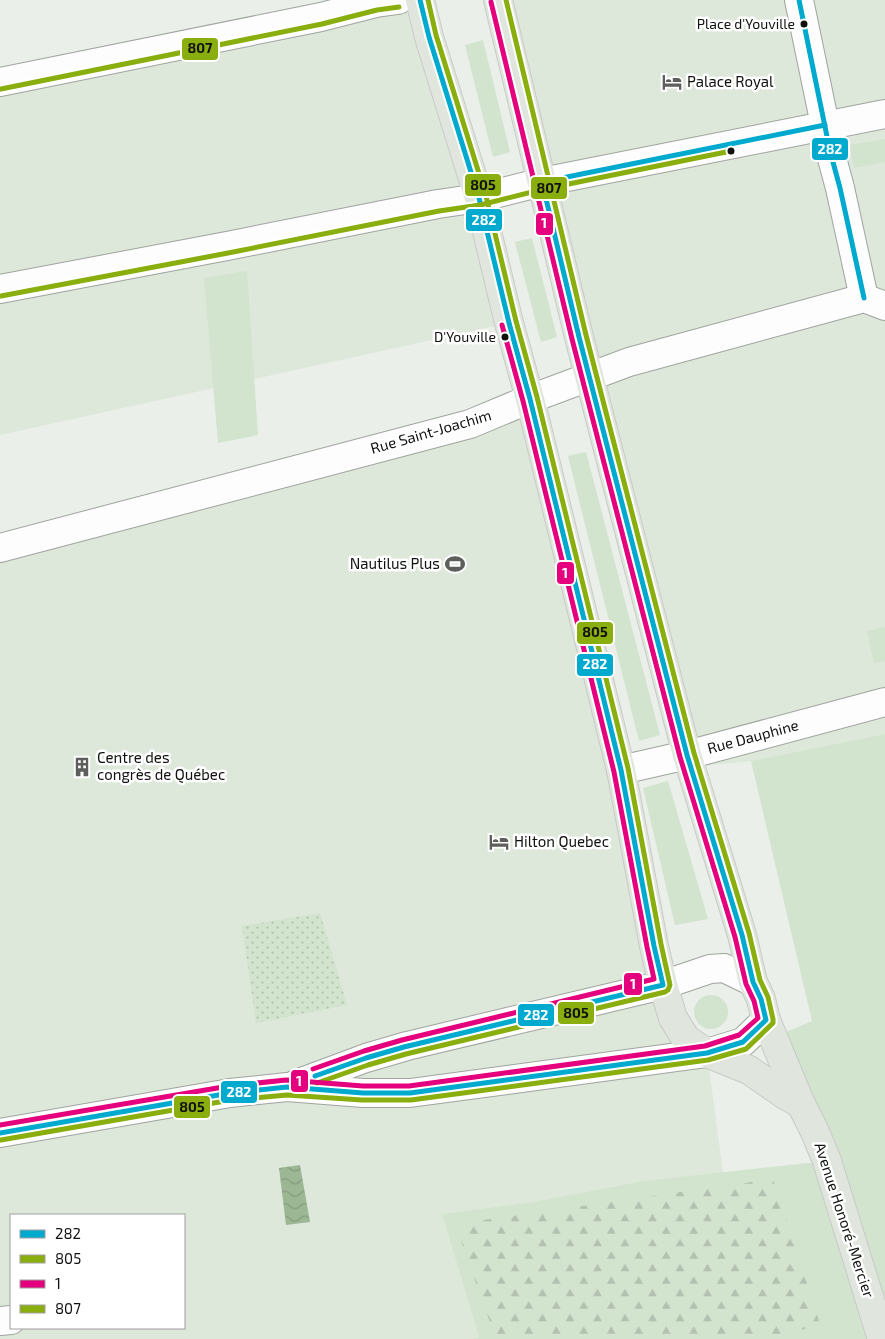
<svg xmlns="http://www.w3.org/2000/svg" width="885" height="1339" viewBox="0 0 885 1339" font-family="'Exo 2',sans-serif">
	<style>
		.built { fill: #dde7da; fill-rule: evenodd }
		.green { fill: #d2e3ce }
		.forest { fill: url(#forest-firs) }
		.garden { fill: url(#garden-dots) }
		.water { fill: url(#water-waves) }
		.lines { fill: none; stroke-linecap: round; stroke-linejoin: round }
		.street-casing { stroke: #a0a49f; stroke-width: 30 }
		.secondary-casing { stroke: #a0a49f; stroke-width: 30 }
		.primary-casing { stroke: #c8cac7; stroke-width: 30 }
		.street { stroke: #fcfdfc; stroke-width: 28 }
		.secondary { stroke: #fcfdfc; stroke-width: 28 }
		.primary { stroke: #e0e6de; stroke-width: 28 }
		.bus-1-casing { stroke: #fff; stroke-width: 9 }
		.bus-2-casing { stroke: #fff; stroke-width: 9 }
		.bus-3-casing { stroke: #fff; stroke-width: 9 }
		.bus-4-casing { stroke: #fff; stroke-width: 9 }
		.bus-1 { stroke: #00a9ce; stroke-width: 5 }
		.bus-2 { stroke: #89ae0d; stroke-width: 5 }
		.bus-3 { stroke: #e5007d; stroke-width: 5 }
		.bus-4 { stroke: #89ae0d; stroke-width: 5 }
		.bus-dot { fill: #0f120e; stroke: #fff; stroke-width: 2 }
		.labels { text-anchor: middle; stroke-width: 5; stroke-linejoin: round; paint-order: stroke }
		.bus-label { font-size: 14px; fill: #0f120e; stroke: #fff; text-anchor: end }
		.poi-label { font-size: 15px; fill: #0f120e; stroke: #fff; text-anchor: start }
		.street-label { font-size: 15px; fill: #0f120e; stroke: #fff }
		.line-badge { stroke: #fff; stroke-width: 2 }
		.badge-label { font-size: 14px; text-anchor: middle; font-weight: bold; fill: #fff }
		.pale-badge-label { font-size: 14px; text-anchor: middle; font-weight: bold; fill: #111 }
	</style>
	<defs>
		<pattern id="forest-firs" width="22" height="20" patternUnits="userSpaceOnUse" patternTransform="scale(1.25)"><rect width="22" height="20" fill="#d2e3ce"/><path d="M5 1l3.5 6h-7zM16 11l3.5 6h-7z" fill="#b3c2b0"/></pattern>
		<pattern id="garden-dots" width="8" height="8" patternUnits="userSpaceOnUse" patternTransform="scale(1.25)"><rect width="8" height="8" fill="#d2e3ce"/><path d="M2 2h.1M6 6h.1" fill="none" stroke="#b3c2b0" stroke-width="1.8" stroke-linecap="round"/></pattern>
		<pattern id="water-waves" width="16" height="10" patternUnits="userSpaceOnUse" patternTransform="scale(1.25)"><rect width="16" height="10" fill="#9cb794"/><path d="M0 5q4-4 8 0t8 0" fill="none" stroke="#859c7e"/></pattern>
	</defs>
	<rect width="100%" height="100%" fill="#eaefe9"/>
	<!-- built -->
	<g class="built">
		<polygon points="420,0 509,323 0,435 0,81"/>
		<polygon points="498,0 885,0 885,734 751,761 691,767"/>
		<path d="M 530,399 L 663,985 L 707,1053 L 723,1173 L 643,1181 L 533,1202 L 442,1214 L 479,1337 L 471,1339 L 0,1339 L 0,547 ZM 11,1215 L 184,1215 L 184,1328 L 11,1328 Z"/>
	</g>
	<!-- green -->
	<g class="green">
		<polygon points="483,40 510,152 493,157 465,45"/>
		<polygon points="885,139 885,162 854,168 850,145"/>
		<polygon points="532,238 557,337 541,342 515,242"/>
		<polygon points="247,271 258,435 218,443 204,278"/>
		<polygon points="586,452 660,735 639,741 568,456"/>
		<polygon points="885,627 885,661 874,663 867,631"/>
		<polygon points="885,734 885,1339 471,1339 479,1337 442,1214 533,1202 643,1181 827,1161 784,1033 812,1021 751,761"/>
		<polygon points="668,781 708,919 675,925 643,788"/>
		<circle cx="711" cy="1012" r="17"/>
	</g>
	<!-- forest -->
	<polygon class="forest" points="773,1179 820,1324 774,1339 496,1339 455,1224"/>
	<!-- garden -->
	<polygon class="garden" points="320,913 347,1005 256,1023 242,926"/>
	<!-- water -->
	<polygon class="water" points="300,1165 310,1222 286,1225 279,1168"/>
	<g class="lines">
		<defs>
			<g id="street">
				<polyline points="825,125 830,151 840,188 864,298"/>
				<polyline points="0,548 470,424 530,399 629,362 864,298 885,306"/>
				<polyline points="621,770 687,755 885,702"/>
				<polyline points="0,1321 11,1320"/>
			</g>
			<g id="secondary">
				<polyline points="799,0 825,125"/>
				<polyline points="0,82 321,17 376,3 398,0"/>
				<polyline points="0,289 227,246 438,204 479,198 542,182 885,114"/>
				<polyline points="296,1084 366,1058 407,1046 663,985 710,969 724,968 753,982"/>
				<polyline points="0,1133 230,1093 287,1087 363,1093 410,1093 707,1053 743,1042 766,1020"/>
			</g>
			<g id="primary">
				<polyline points="420,0 429,37 479,198 509,323 530,399 621,770 654,946 663,985 673,1018 686,1039 707,1053 749,1070 785,1095 801,1104"/>
				<polyline points="498,0 579,337 687,755 742,935 753,982 761,999 766,1020 800,1102 815,1132 827,1161 882,1339"/>
			</g>
		</defs>
		<!-- street casing -->
		<use href="#street" class="street-casing"/>
		<!-- secondary casing -->
		<use href="#secondary" class="secondary-casing"/>
		<!-- primary casing -->
		<use href="#primary" class="primary-casing"/>
		<!-- street -->
		<use href="#street" class="street"/>
		<!-- secondary -->
		<use href="#secondary" class="secondary"/>
		<!-- primary -->
		<use href="#primary" class="primary"/>
		<defs>
			<g id="bus-1">
				<polyline points="799,0 830,151 840,188 864,298"/>
				<polyline points="315,1076 366,1058 404,1047 663,985 654,946 621,770 530,399 509,323 479,198 429,37 420,0"/>
				<polyline points="0,1133 230,1093 287,1087 363,1093 410,1093 707,1053 743,1042 766,1020 761,999 753,982 742,935 687,755 579,337 542,182 825,125"/>
			</g>
			<g id="bus-2">
				<polyline points="317,1083 368,1065 406,1054 665,992 668,990 670,985 661,944 628,768 537,397 516,321 486,196 436,35 428,0"/>
				<polyline points="1,1140 231,1100 287,1095 362,1100 411,1100 708,1060 746,1049 773,1023 773,1019 768,997 760,980 749,933 694,753 586,335 506,0"/>
			</g>
			<g id="bus-3">
				<polyline points="313,1069 364,1051 402,1040 654,979 647,947 614,772 523,401 502,325"/>
				<polyline points="0,1125 229,1086 286,1080 363,1086 409,1086 705,1046 739,1035 758,1018 754,1001 746,984 735,937 680,757 572,339 491,2"/>
			</g>
			<g id="bus-4">
				<polyline points="1,89 322,24 377,10 399,7"/>
				<polyline points="1,296 228,253 439,211 480,205 544,189 731,151"/>
			</g>
		</defs>
		<!-- bus-1 casing -->
		<use href="#bus-1" class="bus-1-casing"/>
		<!-- bus-2 casing -->
		<use href="#bus-2" class="bus-2-casing"/>
		<!-- bus-3 casing -->
		<use href="#bus-3" class="bus-3-casing"/>
		<!-- bus-4 casing -->
		<use href="#bus-4" class="bus-4-casing"/>
		<!-- bus-1 -->
		<use href="#bus-1" class="bus-1"/>
		<!-- bus-2 -->
		<use href="#bus-2" class="bus-2"/>
		<!-- bus-3 -->
		<use href="#bus-3" class="bus-3"/>
		<!-- bus-4 -->
		<use href="#bus-4" class="bus-4"/>
	</g>
	<!-- icons -->
	<defs>
		<symbol id="hotel-bare" viewBox="-9 -9 18 18"><path d="M-6-4.5h1.5V1H6V5H4.5V3h-9V5H-6ZM-4 0a1.8 1.8 0 1 1 3.6 0ZM.5 0V-2.5h3Q6-2.5 6 0Z" fill="#5c5f5b" stroke="#fff" stroke-width="2.5" paint-order="stroke"/></symbol>
		<symbol id="stadium-bare" viewBox="-9 -9 18 18"><path d="M0-5a6.5 5 0 1 0 0 10a6.5 5 0 1 0 0-10ZM-3.5-1.8h7v3.6h-7Z" fill="#5c5f5b" stroke="#fff" stroke-width="2.5" paint-order="stroke"/></symbol>
		<symbol id="building-bare" viewBox="-9 -9 18 18"><path d="M-4-6H4V6H1V3H-1V6H-4ZM-2.5-4.3h1.7v1.8h-1.7ZM.8-4.3h1.7v1.8H.8ZM-2.5-1h1.7V.8h-1.7ZM.8-1h1.7V.8H.8Z" fill="#5c5f5b" stroke="#fff" stroke-width="2.5" paint-order="stroke"/></symbol>
	</defs>
	<g fill-rule="evenodd">
		<use href="#hotel-bare" x="658" y="68" width="28" height="28"/>
		<use href="#stadium-bare" x="441" y="550" width="28" height="28"/>
		<use href="#building-bare" x="68" y="753" width="28" height="28"/>
		<use href="#hotel-bare" x="485" y="828" width="28" height="28"/>
	</g>
	<!-- markers -->
	<g class="bus-dot">
		<circle cx="804" cy="24" r="4.5"/>
		<circle cx="731" cy="151" r="4.5"/>
		<circle cx="505" cy="337" r="4.5"/>
	</g>
	<g class="labels">
		<!-- bus labels -->
		<g class="bus-label">
			<text x="795" y="29">Place d'Youville</text>
			<text x="496" y="342">D'Youville</text>
		</g>
		<!-- poi labels -->
		<g class="poi-label">
			<text x="687" y="87">Palace Royal</text>
			<text x="440" y="569" text-anchor="end">Nautilus Plus</text>
			<text x="97" y="763">Centre des<tspan x="97" dy="17">congrès de Québec</tspan></text>
			<text x="514" y="847">Hilton Quebec</text>
		</g>
		<!-- street labels -->
		<g class="street-label">
			<text transform="translate(431 432) rotate(-16)" y="5">Rue Saint-Joachim</text>
			<text transform="translate(753 737) rotate(-15)" y="5">Rue Dauphine</text>
			<text transform="translate(844 1220) rotate(72)" y="5">Avenue Honoré-Mercier</text>
		</g>
	</g>
	<g class="line-badge">
		<rect x="181" y="37" width="38" height="24" rx="5" fill="#89ae0d"/>
		<rect x="811" y="137" width="38" height="24" rx="5" fill="#00a9ce"/>
		<rect x="464" y="173" width="38" height="24" rx="5" fill="#89ae0d"/>
		<rect x="530" y="176" width="38" height="24" rx="5" fill="#89ae0d"/>
		<rect x="465" y="208" width="38" height="24" rx="5" fill="#00a9ce"/>
		<rect x="535" y="212" width="19" height="24" rx="5" fill="#e5007d"/>
		<rect x="556" y="561" width="19" height="24" rx="5" fill="#e5007d"/>
		<rect x="576" y="621" width="38" height="24" rx="5" fill="#89ae0d"/>
		<rect x="576" y="653" width="38" height="24" rx="5" fill="#00a9ce"/>
		<rect x="623" y="972" width="20" height="24" rx="5" fill="#e5007d"/>
		<rect x="557" y="1001" width="38" height="24" rx="5" fill="#89ae0d"/>
		<rect x="517" y="1003" width="38" height="24" rx="5" fill="#00a9ce"/>
		<rect x="290" y="1069" width="19" height="24" rx="5" fill="#e5007d"/>
		<rect x="220" y="1080" width="38" height="24" rx="5" fill="#00a9ce"/>
		<rect x="173" y="1095" width="38" height="24" rx="5" fill="#89ae0d"/>
	</g>
	<g class="badge-label">
		<text x="830" y="154">282</text>
		<text x="484" y="225">282</text>
		<text x="544" y="228">1</text>
		<text x="565" y="578">1</text>
		<text x="595" y="669">282</text>
		<text x="633" y="989">1</text>
		<text x="536" y="1020">282</text>
		<text x="299" y="1086">1</text>
		<text x="239" y="1097">282</text>
	</g>
	<g class="pale-badge-label">
		<text x="200" y="53">807</text>
		<text x="483" y="190">805</text>
		<text x="549" y="193">807</text>
		<text x="595" y="637">805</text>
		<text x="576" y="1018">805</text>
		<text x="192" y="1112">805</text>
	</g>
	<!-- legend -->
	<rect x="10" y="1214" width="175" height="115" fill="#ffffff" stroke="#9fa09f"/>
	<rect x="20" y="1230" width="25" height="8" fill="#00a9ce" stroke="#9fa09f"/>
	<text x="55" y="1239" font-size="15" fill="#0f120e">282</text>
	<rect x="20" y="1255" width="25" height="8" fill="#89ae0d" stroke="#9fa09f"/>
	<text x="55" y="1264" font-size="15" fill="#0f120e">805</text>
	<rect x="20" y="1280" width="25" height="8" fill="#e5007d" stroke="#9fa09f"/>
	<text x="55" y="1289" font-size="15" fill="#0f120e">1</text>
	<rect x="20" y="1305" width="25" height="8" fill="#89ae0d" stroke="#9fa09f"/>
	<text x="55" y="1314" font-size="15" fill="#0f120e">807</text>
</svg>
